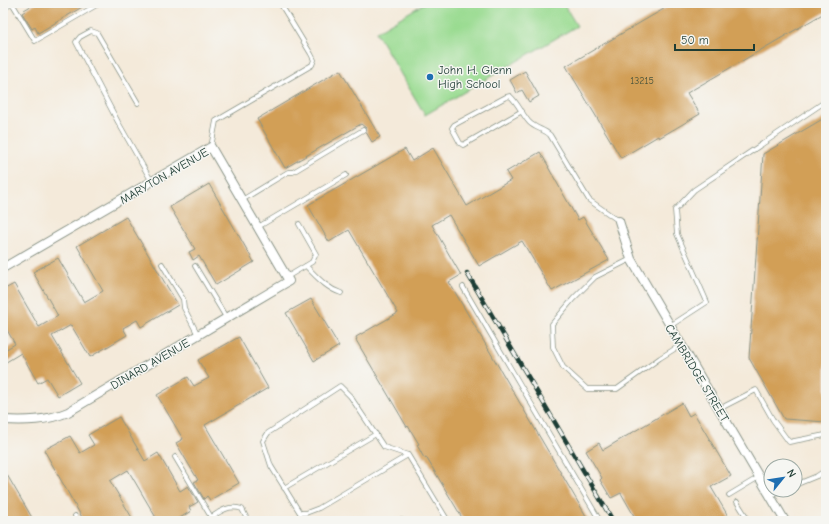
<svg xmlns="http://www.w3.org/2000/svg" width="829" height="524" viewBox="0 0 829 524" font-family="'Comic Neue',sans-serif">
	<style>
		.green { fill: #9adb91; stroke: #5c8c62 }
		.building { fill: #d29f57 }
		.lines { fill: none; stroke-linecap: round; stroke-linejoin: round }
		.service-casing { stroke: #8a9487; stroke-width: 5.5 }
		.minor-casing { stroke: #8a9487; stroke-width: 10 }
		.service { stroke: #fff; stroke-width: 4 }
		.minor { stroke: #fff; stroke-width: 8 }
		.rail-casing { stroke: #1f3d34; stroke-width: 4.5 }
		.rail { stroke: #f6f6f2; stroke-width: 3; stroke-dasharray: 9; stroke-linecap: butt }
		.poi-dot { fill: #1f6fb2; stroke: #f6f6f2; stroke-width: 1.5 }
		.labels { text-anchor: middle; stroke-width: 3; stroke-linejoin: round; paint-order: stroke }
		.number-label { font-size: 10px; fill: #4c563d }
		.poi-label { font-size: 12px; fill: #1f3d34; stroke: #f6f6f2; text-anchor: start }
		.street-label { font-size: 12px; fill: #1f3d34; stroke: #f6f6f2 }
	</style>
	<rect width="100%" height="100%" fill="#f6f6f2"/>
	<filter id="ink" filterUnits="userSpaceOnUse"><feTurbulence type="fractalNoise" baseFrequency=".025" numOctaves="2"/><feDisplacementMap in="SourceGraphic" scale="8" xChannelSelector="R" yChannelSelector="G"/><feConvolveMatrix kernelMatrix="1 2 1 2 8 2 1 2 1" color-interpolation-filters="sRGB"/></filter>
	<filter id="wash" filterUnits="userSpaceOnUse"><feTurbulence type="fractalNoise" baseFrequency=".012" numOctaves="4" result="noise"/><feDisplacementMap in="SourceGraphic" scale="16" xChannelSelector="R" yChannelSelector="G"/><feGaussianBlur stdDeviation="0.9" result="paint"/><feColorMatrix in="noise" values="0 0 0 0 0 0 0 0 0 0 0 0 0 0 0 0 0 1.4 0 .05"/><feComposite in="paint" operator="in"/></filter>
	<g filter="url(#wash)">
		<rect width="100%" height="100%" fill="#f4eada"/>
		<!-- green -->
		<polygon class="green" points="425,3 563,3 577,26 425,115 376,32"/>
		<g id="blocks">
			<!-- building -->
			<g class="building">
				<polygon points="36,3 89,3 38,33 35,27 32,29 22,13 25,11 24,10"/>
				<polygon points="674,3 826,3 826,12 687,93 700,114 659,138 658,136 621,158 566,66"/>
				<polygon points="340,70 380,137 372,142 366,132 366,128 361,124 285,168 257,119"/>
				<polygon points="525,71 539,96 529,102 522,90 517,93 510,80"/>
				<polygon points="826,117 826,422 784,419 749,358 763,154"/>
				<polygon points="433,148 467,206 511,180 506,172 540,152 549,167 548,167 578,220 583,217 609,260 552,291 522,241 479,266 449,215 432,225 461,275 449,282 589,521 464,521 426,457 424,458 417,445 419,444 408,426 407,427 356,340 357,339 356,337 398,313 349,230 329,242 308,205 405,149 412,161"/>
				<polygon points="209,184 254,262 216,285 199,256 193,260 189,252 195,249 170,207"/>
				<polygon points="126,217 178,305 141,327 137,320 123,328 127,335 90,357 71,325 52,336 80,383 58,396 47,378 38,383 21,353 3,364 3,351 15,344 3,323 3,290 14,284 39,327 58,316 33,272 58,258 84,302 103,291 77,246"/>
				<polygon points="311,299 339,346 314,361 286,313"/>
				<polygon points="239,337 268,388 205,425 239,483 210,500 207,496 204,499 194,482 198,480 176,443 183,439 157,395 188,377 194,386 209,378 198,360"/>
				<polygon points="682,403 689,416 694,413 731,476 711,487 731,521 637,521 621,493 611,498 600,480 602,478 586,451 599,443 603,450"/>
				<polygon points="119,417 145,461 158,453 180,491 188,486 198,502 189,507 191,511 175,521 158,521 128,470 110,481 134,521 84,521 44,450 70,436 80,453 94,445 88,435"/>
				<polygon points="3,468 34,521 3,521"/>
			</g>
		</g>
	</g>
	<g filter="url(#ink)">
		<use href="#blocks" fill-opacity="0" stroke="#8a9487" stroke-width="1"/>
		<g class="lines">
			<defs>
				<g id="service">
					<polyline points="12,3 35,41 100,3"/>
					<polyline points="3,9 13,3"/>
					<polyline points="138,103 97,33 91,31 80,37 76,42 118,122 152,182"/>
					<path d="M 522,111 L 463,145 L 460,143 L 452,128 L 454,125 L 506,97 L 510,96 C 518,103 522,114 529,122 C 536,129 544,129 550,135 L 589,200 L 619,221"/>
					<polyline points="211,147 216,121 312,65 314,60 311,54 280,3"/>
					<polyline points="242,200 288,172 293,172 363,130"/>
					<polyline points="258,227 346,175"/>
					<polyline points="631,259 595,277 573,299 552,324 553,347 563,367 587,389 617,389 660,358 681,345"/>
					<polyline points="162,264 183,299 184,308 198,335"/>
					<polyline points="195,266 227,319"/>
					<path d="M 306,266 C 317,277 326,288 341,293"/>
					<polyline points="287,277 312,262 316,254 299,224"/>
					<polyline points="463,287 600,521"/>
					<polyline points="670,326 707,302 677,234 675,210 694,190 826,101"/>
					<polyline points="719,409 756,390 773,420 789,442 825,435 826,436"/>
					<polyline points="408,455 319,508 306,513 300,513 271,466 263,441 268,433 340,386 350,396 384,447 408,455 448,521"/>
					<polyline points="175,457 211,517"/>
					<polyline points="795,485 817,476 826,470"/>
					<polyline points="284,488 376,434"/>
					<polyline points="729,495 759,477"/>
					<polyline points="770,495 783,490"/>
					<polyline points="737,502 749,521"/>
					<polyline points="75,516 78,521"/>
					<path d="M 206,521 C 218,513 227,504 242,509 L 248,521"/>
					<polyline points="393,521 396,520 408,521"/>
				</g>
				<g id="minor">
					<polyline points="619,221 631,259 785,521"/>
					<path d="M 3,268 L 211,147 L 289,281 L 68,412 C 47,421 25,421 3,420"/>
				</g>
			</defs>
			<!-- service casing -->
			<use href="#service" class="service-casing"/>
			<!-- minor casing -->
			<use href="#minor" class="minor-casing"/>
			<!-- service -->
			<use href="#service" class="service"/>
			<!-- minor -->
			<use href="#minor" class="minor"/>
			<defs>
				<polyline id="rail" points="467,273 613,521"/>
			</defs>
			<!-- rail casing -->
			<use href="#rail" class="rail-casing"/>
			<!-- rail -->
			<use href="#rail" class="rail"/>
		</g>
	</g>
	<!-- markers -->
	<circle class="poi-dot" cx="430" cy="77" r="4"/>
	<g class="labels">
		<!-- number labels -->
		<g class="number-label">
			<text x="642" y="84">13215</text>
		</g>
		<!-- poi labels -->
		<g class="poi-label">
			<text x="438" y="74">John H. Glenn<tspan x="438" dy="14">High School</tspan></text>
		</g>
		<!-- street labels -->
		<g class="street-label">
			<text transform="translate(164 176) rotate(-30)" y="4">MARYTON AVENUE</text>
			<text transform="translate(150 364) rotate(-30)" y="4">DINARD AVENUE</text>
			<text transform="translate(697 373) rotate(59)" y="4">CAMBRIDGE STREET</text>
		</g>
	</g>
	<!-- margin -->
	<rect width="829" height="524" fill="none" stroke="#f6f6f2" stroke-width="16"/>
	<!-- north arrow -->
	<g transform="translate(783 478) rotate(60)"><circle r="19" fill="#f6f6f2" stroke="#a0aca6"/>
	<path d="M0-3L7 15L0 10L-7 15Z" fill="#1f6fb2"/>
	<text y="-6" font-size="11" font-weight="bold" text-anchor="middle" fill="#1f3d34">N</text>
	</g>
	<!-- scale -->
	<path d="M675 44v6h79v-6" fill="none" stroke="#1f3d34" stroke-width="2"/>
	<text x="681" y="44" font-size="12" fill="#1f3d34" stroke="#f6f6f2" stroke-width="3" paint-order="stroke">50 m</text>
</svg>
